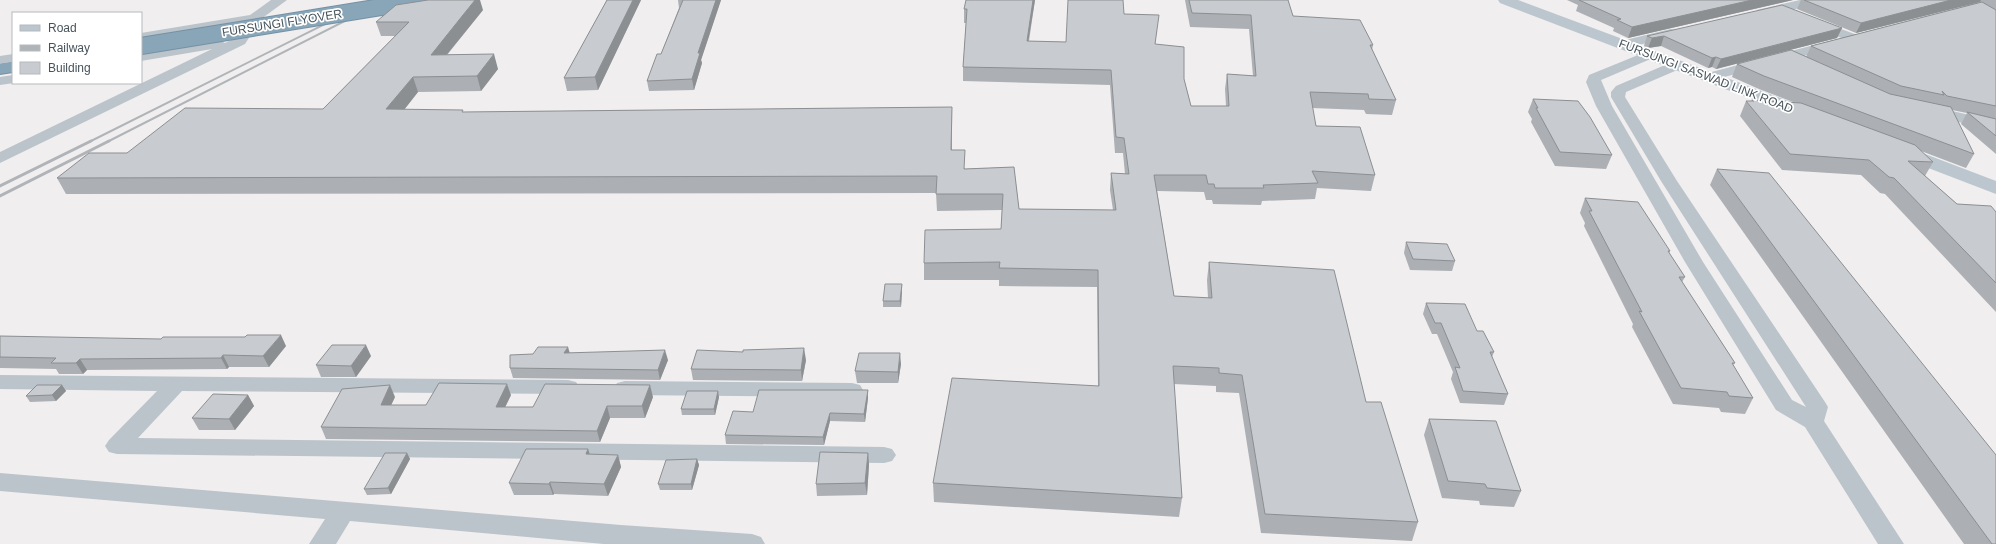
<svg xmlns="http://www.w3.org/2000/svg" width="1996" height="544" viewBox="0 0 1996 544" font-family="Arial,sans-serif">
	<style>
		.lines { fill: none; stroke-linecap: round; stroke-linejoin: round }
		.highway-casing { stroke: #7491a5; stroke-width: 2 }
		.street { fill: #bac4ca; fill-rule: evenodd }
		.secondary { fill: #bbc6ce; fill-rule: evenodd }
		.highway { fill: #89a6b9; fill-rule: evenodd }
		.rail-far1 { stroke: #b0b4b8; stroke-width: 2 }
		.rail { stroke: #b0b4b8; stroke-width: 3 }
		.highway-bridge-casing { stroke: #7491a5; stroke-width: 18; stroke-linecap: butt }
		.highway-bridge { stroke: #89a6b9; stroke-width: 16 }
		.wall { fill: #acafb3 }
		.shaded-wall { fill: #8c8f92 }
		.building { fill: #c8ccd0; stroke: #8c8f92 }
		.labels { text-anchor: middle; stroke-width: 3.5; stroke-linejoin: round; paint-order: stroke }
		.far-street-label { font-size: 12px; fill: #47535a; stroke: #fff }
	</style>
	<rect width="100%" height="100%" fill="#f0eeee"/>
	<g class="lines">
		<defs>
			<polygon id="highway" points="13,62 13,72 0,74 0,64"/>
		</defs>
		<!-- highway casing -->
		<use href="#highway" class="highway-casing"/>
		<!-- street -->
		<g class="street">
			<polygon points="271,0 287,0 261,19 245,44 0,163 0,152 212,49 141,61 141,53 219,40 225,43 235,38 243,24 141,41 141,33 250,15"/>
			<polygon points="1800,0 1822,0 1820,3 1762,17 1756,13 1757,10"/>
			<polygon points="1949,0 1969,0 1979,3 1996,0 1996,7 1979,11 1951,3"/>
			<polygon points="1817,20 1860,36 1862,39 1860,42 1855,43 1812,27 1810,24 1812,21"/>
			<polygon points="1671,29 1676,30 1678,33 1676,36 1622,49 1617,48 1615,45 1617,42"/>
			<polygon points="1833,40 1838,41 1840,44 1838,47 1709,81 1704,80 1702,77 1704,74"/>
			<polygon points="1648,51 1653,52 1655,55 1653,58 1601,80 1612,106 1703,262 1792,400 1806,407 1661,181 1611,97 1611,92 1616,86 1672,62 1682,62 1684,65 1682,68 1626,92 1625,97 1677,181 1825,402 1828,407 1824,421 1904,544 1878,544 1805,427 1776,410 1685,262 1596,106 1586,82 1589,75"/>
			<polygon points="13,54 13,62 0,64 0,56"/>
			<polygon points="13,75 14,83 0,85 0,77"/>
			<polygon points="1930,106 1996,121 1996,131 1925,114 1922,111 1925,108"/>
			<polygon points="0,375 568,380 576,382 579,387 576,392 568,394 182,391 138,438 884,447 892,449 896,455 892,461 884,463 117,454 109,452 105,446 109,440 157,391 0,389"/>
			<polygon points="625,381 852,383 860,385 863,390 860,395 852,397 625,395 617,393 614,388 617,383"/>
			<polygon points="0,473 621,525 752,534 761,537 765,544 604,544 350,521 336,544 309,544 325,519 0,491"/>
		</g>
		<!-- secondary -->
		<g class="secondary">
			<polygon points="1498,0 1518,0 1805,107 1808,111 1805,115 1799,116 1793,115 1500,3"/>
			<polygon points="1904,146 1996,181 1996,194 1897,156 1895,152 1897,148"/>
		</g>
		<!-- highway -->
		<use href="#highway" class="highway"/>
		<!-- rail-far1 -->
		<g class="rail-far1">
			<polyline points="89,142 373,0"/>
			<polyline points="107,142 386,0"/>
		</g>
		<!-- rail -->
		<g class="rail">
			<polyline points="0,186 91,141"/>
			<polyline points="0,196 109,141"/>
		</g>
		<defs>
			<polyline id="highway-bridge" points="141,46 424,0"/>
		</defs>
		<!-- highway-bridge casing -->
		<use href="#highway-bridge" class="highway-bridge-casing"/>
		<!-- highway-bridge -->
		<use href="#highway-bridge" class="highway-bridge"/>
	</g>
	<!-- wall -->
	<g class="wall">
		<polygon points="607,0 641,0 598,90 567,91 564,78"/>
		<polygon points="678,0 721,0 701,60 702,63 694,90 649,91 647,81 661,54 679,8"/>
		<polygon points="1035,0 1029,41 1066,42 1124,14 1157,28 1155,45 1184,79 1191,106 1226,106 1225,89 1227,74 1253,76 1249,29 1190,27 1185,0 1288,0 1293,16 1373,45 1372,50 1396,100 1392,115 1366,114 1364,110 1312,108 1316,126 1375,175 1371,191 1317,188 1315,199 1262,201 1261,205 1213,204 1212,200 1206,200 1204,192 1157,191 1174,296 1208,298 1207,280 1209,262 1366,402 1418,522 1412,541 1261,533 1239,393 1216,392 1216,386 1174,384 1182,498 1179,517 934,502 933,483 1098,386 1097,287 999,286 999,280 924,280 924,263 1001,229 1002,210 937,211 936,193 66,194 57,178 127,153 323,109 395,36 381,36 376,22 483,10 447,55 498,69 481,91 418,92 404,110 464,112 952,107 952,150 965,169 1014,167 1019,209 1113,210 1110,190 1111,173 1125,174 1123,153 1115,153 1110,85 963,81 963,67 966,23 964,23 964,9"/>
		<polygon points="1567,0 1793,0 1628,38 1613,31 1614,28 1576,11 1578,5"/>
		<polygon points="1801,0 1996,0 1996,154 1961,124 1967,113 1952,110 1974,154 1966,168 1921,151 1933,162 1925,176 1957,204 1996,212 1996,312 1885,194 1880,193 1861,175 1782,170 1740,116 1746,101 1751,101 1752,100 1793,102 1759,89 1732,77 1737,64 1806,57 1811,46 1981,2 1980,2 1856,33 1797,9"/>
		<polygon points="1842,28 1837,38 1716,69 1712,67 1708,68 1661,46 1648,48 1644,46 1647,36"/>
		<polygon points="1533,99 1612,155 1606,169 1555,166 1531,122 1532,119 1528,112"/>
		<polygon points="1717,169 1996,544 1964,544 1710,185"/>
		<polygon points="1585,198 1670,251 1669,253 1685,277 1682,282 1735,363 1733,365 1753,398 1745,414 1721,412 1719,408 1673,404 1632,327 1633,324 1584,226 1585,223 1580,213"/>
		<polygon points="1406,242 1455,261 1452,271 1410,270 1404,253"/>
		<polygon points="902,284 902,290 901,307 883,307 883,301"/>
		<polygon points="1426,303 1477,331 1494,352 1492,357 1508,394 1504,405 1460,403 1451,379 1453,372 1437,334 1432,334 1423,314"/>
		<polygon points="0,336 286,346 269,367 229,367 227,369 87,370 83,374 59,374 56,369 0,368"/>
		<polygon points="570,353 668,360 660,380 513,378 510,368 533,354"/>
		<polygon points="371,356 356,377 321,377 316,365"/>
		<polygon points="806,360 802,381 693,380 691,369"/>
		<polygon points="901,364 898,383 857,383 855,371"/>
		<polygon points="62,385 66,391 56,401 30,402 26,396"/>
		<polygon points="868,390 868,398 865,422 830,421 824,445 726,444 725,435 753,412"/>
		<polygon points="248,395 254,406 235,430 199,430 192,418"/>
		<polygon points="511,395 505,407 533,407 653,397 645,418 610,418 600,442 326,439 321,427 395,397 391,405 426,405"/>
		<polygon points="719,397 715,415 682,415 681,409"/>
		<polygon points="1429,419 1521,491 1514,507 1480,505 1479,501 1442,498 1424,435"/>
		<polygon points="407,453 410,459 391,494 367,495 364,489"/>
		<polygon points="868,453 869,464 867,495 817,496 816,484"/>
		<polygon points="590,454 618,455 621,467 608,496 554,494 553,495 514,495 509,483"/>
		<polygon points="697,459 699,465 692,490 660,490 658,484"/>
	</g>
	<!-- shaded-wall -->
	<g class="shaded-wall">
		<polygon points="475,0 480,0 483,10 435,69 431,55"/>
		<polygon points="633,0 641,0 598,90 595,77"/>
		<polygon points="716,0 721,0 701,60 702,63 694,90 692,79 698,53"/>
		<polygon points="1033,0 1035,0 1026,55 1027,41"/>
		<polygon points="1752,0 1793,0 1628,38 1632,27"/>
		<polygon points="1951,0 1981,0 1980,2 1856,33 1861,23"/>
		<polygon points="1842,28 1837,38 1716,69 1721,59"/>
		<polygon points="1664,36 1661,46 1648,48 1652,38"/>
		<polygon points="494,54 498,69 481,91 477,76"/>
		<polygon points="1716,57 1712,67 1708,68 1712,58"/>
		<polygon points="413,77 418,92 392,125 386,109"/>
		<polygon points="952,107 952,123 951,166 951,150"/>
		<polygon points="902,284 902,290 901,307 900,301"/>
		<polygon points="281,335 286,346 269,367 263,356"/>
		<polygon points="366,345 371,356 356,377 351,366"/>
		<polygon points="568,347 571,357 564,353"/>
		<polygon points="804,348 806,360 802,381 801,370"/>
		<polygon points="665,350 668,360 660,380 658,370"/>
		<polygon points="900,353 901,364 898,383 898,372"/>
		<polygon points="223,355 229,367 227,369 221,358"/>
		<polygon points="80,359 87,370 83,374 76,363"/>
		<polygon points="507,384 511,395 500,418 496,407"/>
		<polygon points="62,385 66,391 56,401 52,395"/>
		<polygon points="390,385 395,397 386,416 381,405"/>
		<polygon points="650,385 653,397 645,418 642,406"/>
		<polygon points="868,390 868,398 865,422 864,414"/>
		<polygon points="718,391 719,397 715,415 714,409"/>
		<polygon points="248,395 254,406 235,430 229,419"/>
		<polygon points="607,406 610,418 600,442 597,431"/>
		<polygon points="830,413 830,421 824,445 823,437"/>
		<polygon points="588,449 592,461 586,454"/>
		<polygon points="407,453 410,459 391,494 388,488"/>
		<polygon points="868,453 869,464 867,495 865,483"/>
		<polygon points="618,455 621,467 608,496 604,484"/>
		<polygon points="697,459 699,465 692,490 691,484"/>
		<polygon points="550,482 554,494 553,495 549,484"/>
	</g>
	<!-- building -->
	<g class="building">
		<polygon points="428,0 475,0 431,55 494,54 477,76 413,77 386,109 463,110 462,112 952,107 951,150 965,150 964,169 1014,167 1019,209 1116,210 1111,173 1129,174 1124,138 1116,137 1111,70 963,67 967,9 964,9 966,0 1033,0 1027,41 1066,42 1068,0 1123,0 1124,14 1159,15 1155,44 1184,47 1184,79 1191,106 1229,106 1227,74 1256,76 1251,15 1192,13 1189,0 1288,0 1293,16 1360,20 1373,45 1370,45 1396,100 1369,99 1368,94 1310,92 1316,126 1360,127 1375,175 1312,171 1318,183 1263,185 1264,188 1215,188 1214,184 1208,184 1206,175 1154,175 1174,296 1212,298 1209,262 1334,270 1366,402 1381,402 1418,522 1265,514 1242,375 1219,373 1219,368 1173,366 1182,498 933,483 952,378 1099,386 1098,270 999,268 1000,262 924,263 925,230 1001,229 1003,194 936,194 937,176 57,178 89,153 127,153 185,108 323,109 409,22 376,22 396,5"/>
		<polygon points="607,0 633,0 595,77 564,78"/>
		<polygon points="683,0 716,0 698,53 700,53 692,79 647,81 657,54 661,54"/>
		<polygon points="1579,0 1752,0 1632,27 1617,20 1621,19"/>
		<polygon points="1804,0 1951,0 1861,23"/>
		<polygon points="1982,2 1996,10 1996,106 1947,96 1942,91 1944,95 1901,86 1811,46"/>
		<polygon points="1782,5 1842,28 1721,59 1716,57 1712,58 1664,36 1652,38 1647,36"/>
		<polygon points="1791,50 1890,94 1951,107 1974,154 1764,76 1737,64"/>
		<polygon points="1533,99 1578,101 1590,117 1612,155 1560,152 1536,108 1538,108"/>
		<polygon points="1752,100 1801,103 1915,145 1933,162 1908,161 1957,204 1991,206 1996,212 1996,283 1894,178 1889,177 1869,160 1790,154 1746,101 1754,101"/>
		<polygon points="1967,112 1996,119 1996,136"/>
		<polygon points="1717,169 1769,173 1996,455 1996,544 1992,544"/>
		<polygon points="1585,198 1638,202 1670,251 1668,251 1685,277 1679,277 1735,363 1732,363 1753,398 1729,396 1727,392 1681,388 1639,311 1642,312 1589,211 1592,211"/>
		<polygon points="1406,242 1447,244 1455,261 1413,259"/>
		<polygon points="885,284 902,284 900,301 883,301"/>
		<polygon points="1426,303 1465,304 1477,331 1483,331 1494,352 1490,352 1508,394 1463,391 1455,367 1460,368 1441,323 1435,323"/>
		<polygon points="247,335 281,335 263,356 223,355 221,358 80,359 76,363 51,363 56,358 0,357 0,336 161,339 163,337 245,337"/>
		<polygon points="332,345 366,345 351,366 316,365"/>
		<polygon points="538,347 568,347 564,353 665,350 658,370 510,368 510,355 533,354"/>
		<polygon points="804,348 801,370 691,369 697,350 743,352 743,350"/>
		<polygon points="859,353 900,353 898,372 855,371"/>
		<polygon points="439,383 507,384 496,407 533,407 545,384 650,385 642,406 607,406 597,431 321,427 342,389 390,385 381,405 426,405"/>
		<polygon points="37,385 62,385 52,395 26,396"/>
		<polygon points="759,390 868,390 864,414 830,413 823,437 725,435 733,411 753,412"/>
		<polygon points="687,391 718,391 714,409 681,409"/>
		<polygon points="213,394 248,395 229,419 192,418"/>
		<polygon points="1429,419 1496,421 1521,491 1487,488 1485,484 1448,481"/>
		<polygon points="526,449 588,449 586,454 618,455 604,484 550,482 549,484 509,483"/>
		<polygon points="820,452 868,453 865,483 816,484"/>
		<polygon points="385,453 407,453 388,488 364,489"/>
		<polygon points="697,459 691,484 658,484 666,460"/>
	</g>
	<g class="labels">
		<!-- far-street labels -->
		<g class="far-street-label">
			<text transform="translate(282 23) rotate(-9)" y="4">FURSUNGI FLYOVER</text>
			<text transform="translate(1706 76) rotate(21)" y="4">FURSUNGI SASWAD LINK ROAD</text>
		</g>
	</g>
	<!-- legend -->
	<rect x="12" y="12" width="130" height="72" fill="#ffffff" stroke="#b5babd"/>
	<rect x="20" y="25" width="20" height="6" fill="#bbc6ce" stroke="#b5babd"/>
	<text x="48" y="32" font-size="12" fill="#47535a">Road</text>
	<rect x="20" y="45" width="20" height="6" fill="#b0b4b8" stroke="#b5babd"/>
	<text x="48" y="52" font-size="12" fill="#47535a">Railway</text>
	<rect x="20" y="62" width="20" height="12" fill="#c8ccd0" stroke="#b5babd"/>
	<text x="48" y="72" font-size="12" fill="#47535a">Building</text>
</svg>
